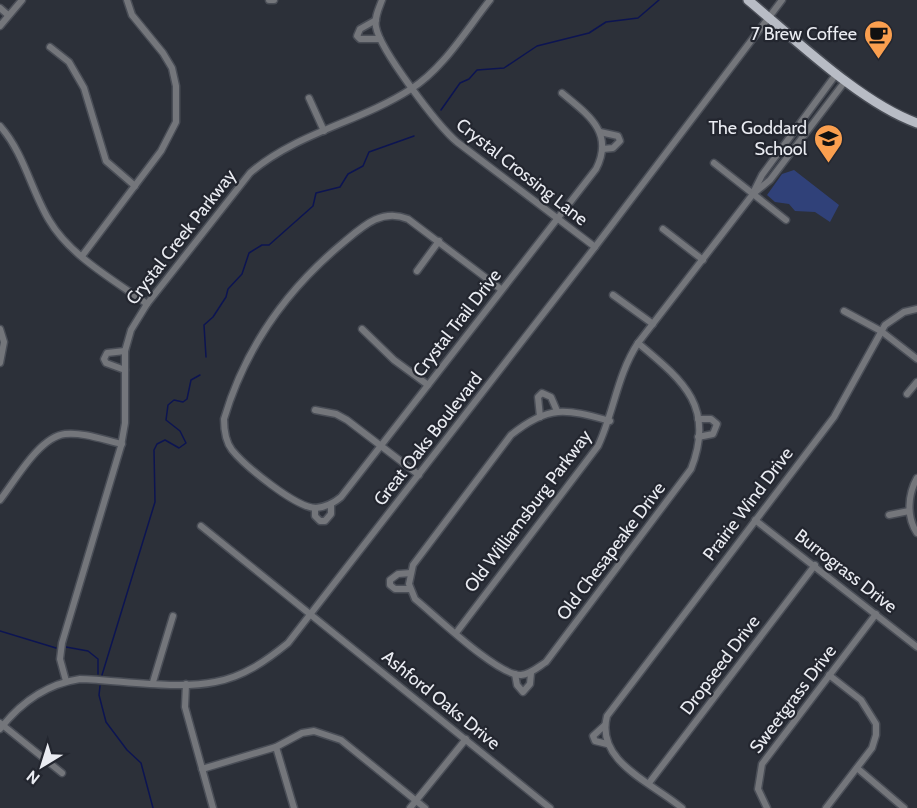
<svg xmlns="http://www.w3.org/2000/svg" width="917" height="808" viewBox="0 0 917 808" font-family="Cabin,sans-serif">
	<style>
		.green { fill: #304179 }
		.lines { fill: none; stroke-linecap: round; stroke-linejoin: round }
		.stream { stroke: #0c1452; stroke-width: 1.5 }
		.minor-casing { stroke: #4a4e57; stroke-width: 9 }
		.primary-casing { stroke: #4a4e57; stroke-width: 12 }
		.minor { stroke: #74767b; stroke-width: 6 }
		.primary { stroke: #b8bcc5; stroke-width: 9 }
		.labels { text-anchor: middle; stroke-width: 4.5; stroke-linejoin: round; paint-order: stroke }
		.poi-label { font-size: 18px; fill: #eaecf2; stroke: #23262f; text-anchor: end }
		.street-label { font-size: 18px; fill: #eaecf2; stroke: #23262f }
	</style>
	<rect width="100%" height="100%" fill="#2c3039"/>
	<!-- green -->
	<polygon class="green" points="794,170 839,205 830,222 815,212 795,211 789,204 775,202 767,195 782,174"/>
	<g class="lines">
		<!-- stream -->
		<g class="stream">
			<polyline points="441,110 460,83 469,79 477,70 504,68 537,46 589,33 606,22 638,18 659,0"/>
			<polyline points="206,357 204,325 213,317 226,297 228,289 242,274 249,253 262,245 269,245 313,206 316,193 340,187 348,174 363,166 369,152 414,136"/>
			<polyline points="0,631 56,648"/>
			<polyline points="66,647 88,651 98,659 98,674"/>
			<polyline points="102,675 155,502 154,450 157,444 165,440 179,448 186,443 180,431 166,420 168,405 174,400 183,402 187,399 191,380 200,375"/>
			<polyline points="100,686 99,695 106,722 127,750 141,763 153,808"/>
		</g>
		<defs>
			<g id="minor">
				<polyline points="269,0 274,0"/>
				<path d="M 382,0 C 379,8 374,18 376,27 C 380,50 438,126 457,142 L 595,247"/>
				<polyline points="0,8 8,15"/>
				<polyline points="376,20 360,29 357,36 360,39 380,39"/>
				<polyline points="0,26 22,0"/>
				<polyline points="50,47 69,62 84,88 106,161 135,186"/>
				<polyline points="309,98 324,131"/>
				<path d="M 0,126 C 24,153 31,190 49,220 C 70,256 114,280 147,304"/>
				<polyline points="600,132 618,136 620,141 613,148 603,149"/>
				<polyline points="714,163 786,220"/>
				<polyline points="754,191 762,175 837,73"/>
				<polyline points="663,229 703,260"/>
				<polyline points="82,256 161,151 176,122 176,86 172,68 163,53 132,15 127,0"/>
				<polyline points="417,271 439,241"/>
				<path d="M 502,290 L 408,219 C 382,208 363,226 344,242 C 287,289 245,348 224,419 C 224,430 225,441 232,450 C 245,466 296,508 316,508 C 325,507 334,503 341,497 L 596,169 C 615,132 587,114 562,93"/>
				<polyline points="613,295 653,324"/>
				<polyline points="844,311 881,331 917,359"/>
				<polyline points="0,329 4,342 0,363"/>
				<polyline points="362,329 394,360 428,385"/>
				<polyline points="125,351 107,353 104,359 106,363 125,370"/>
				<polyline points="907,394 917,382"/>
				<polyline points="315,410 336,414 347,420 419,475"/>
				<polyline points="540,417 538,397 542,393 551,397 557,411"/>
				<polyline points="698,419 711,419 717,424 713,434 698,437"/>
				<path d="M 610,421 C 566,409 549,404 511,435 L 413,565 L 409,584 L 415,599 C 436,616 498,676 521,675 C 531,674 538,667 546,662 L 691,469 C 716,406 682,380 638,343"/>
				<path d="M 917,478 C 908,494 906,517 917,533"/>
				<path d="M 0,500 C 15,481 39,437 65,434 C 83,432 104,440 122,444"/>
				<polyline points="315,508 315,516 320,521 325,521 331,514 331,504"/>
				<polyline points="889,515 909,511"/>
				<polyline points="755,520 917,647"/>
				<polyline points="201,526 550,808"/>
				<polyline points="410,589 395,589 390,585 390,580 398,574 411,573"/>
				<path d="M 456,633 L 598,446 C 614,412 617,375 638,343 L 753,194 L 770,180 L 846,80"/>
				<polyline points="515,674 517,685 523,692 530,684 531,673"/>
				<path d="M 66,681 L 60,659 L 62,643 L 121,446 L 125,423 L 125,351 L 131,330 L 147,304 L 250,173 C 296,133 360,122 411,89 C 444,68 466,30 490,0"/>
				<polyline points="153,682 173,616"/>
				<polyline points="186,684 185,707 213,808"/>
				<polyline points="0,723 62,773"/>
				<polyline points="605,725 593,736 595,741 607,744"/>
				<path d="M 0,729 C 21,702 46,684 80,679 C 119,680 177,690 215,682 C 243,677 266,661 288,643 L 595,247 L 782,0"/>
				<polyline points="276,747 294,808"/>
				<polyline points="857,768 904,808"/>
				<polyline points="202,769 276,747 302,733 314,731 341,740 425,808"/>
				<polyline points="649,783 815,565"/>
				<polyline points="410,808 466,739"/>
				<path d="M 682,808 C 653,783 595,762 607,716 L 834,417 L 885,325 L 904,312 L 917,309"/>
				<polyline points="767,808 758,789 762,764 876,614"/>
				<polyline points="826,808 872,748 876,735 876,724 861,700 829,675"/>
			</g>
			<path id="primary" d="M 748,0 C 795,39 861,103 917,123"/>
		</defs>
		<!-- minor casing -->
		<use href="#minor" class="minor-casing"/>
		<!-- primary casing -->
		<use href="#primary" class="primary-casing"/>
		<!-- minor -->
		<use href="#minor" class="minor"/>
		<!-- primary -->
		<use href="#primary" class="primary"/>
	</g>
	<!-- icons -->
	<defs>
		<symbol id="cafe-pin" viewBox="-11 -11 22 30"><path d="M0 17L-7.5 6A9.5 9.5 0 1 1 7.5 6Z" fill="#fa9f4f" stroke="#23262f"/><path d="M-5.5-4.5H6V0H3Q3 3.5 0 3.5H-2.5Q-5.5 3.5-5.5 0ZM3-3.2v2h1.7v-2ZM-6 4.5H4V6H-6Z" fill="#111"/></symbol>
		<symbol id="school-pin" viewBox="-11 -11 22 30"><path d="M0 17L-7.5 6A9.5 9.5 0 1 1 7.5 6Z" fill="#fa9f4f" stroke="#23262f"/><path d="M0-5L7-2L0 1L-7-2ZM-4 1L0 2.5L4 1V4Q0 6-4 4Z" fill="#111"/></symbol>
	</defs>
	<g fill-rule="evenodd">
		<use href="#cafe-pin" x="862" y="18" width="33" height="45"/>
		<use href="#school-pin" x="812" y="122" width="33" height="45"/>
	</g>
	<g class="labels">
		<!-- poi labels -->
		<g class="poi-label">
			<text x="857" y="40">7 Brew Coffee</text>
			<text x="807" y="134">The Goddard<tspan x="807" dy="21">School</tspan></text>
		</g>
		<!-- street labels -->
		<g class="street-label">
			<text transform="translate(522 172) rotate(38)" y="6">Crystal Crossing Lane</text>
			<text transform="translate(181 237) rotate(-52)" y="6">Crystal Creek Parkway</text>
			<text transform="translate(457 323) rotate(-52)" y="6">Crystal Trail Drive</text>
			<text transform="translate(428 439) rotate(-52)" y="6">Great Oaks Boulevard</text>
			<text transform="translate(748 504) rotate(-53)" y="6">Prairie Wind Drive</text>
			<text transform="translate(528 511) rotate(-53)" y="6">Old Williamsburg Parkway</text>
			<text transform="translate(611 551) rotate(-53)" y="6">Old Chesapeake Drive</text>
			<text transform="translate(846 571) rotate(38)" y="6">Burrograss Drive</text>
			<text transform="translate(720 665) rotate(-53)" y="6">Dropseed Drive</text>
			<text transform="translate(793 699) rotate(-53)" y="6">Sweetgrass Drive</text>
			<text transform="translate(441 700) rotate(39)" y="6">Ashford Oaks Drive</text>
		</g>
	</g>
	<!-- north arrow -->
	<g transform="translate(42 766) rotate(218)" stroke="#23262f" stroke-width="4.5" paint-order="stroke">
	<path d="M0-4.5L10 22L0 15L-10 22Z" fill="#eaecf2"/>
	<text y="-9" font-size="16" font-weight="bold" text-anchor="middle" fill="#eaecf2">N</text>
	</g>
</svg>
